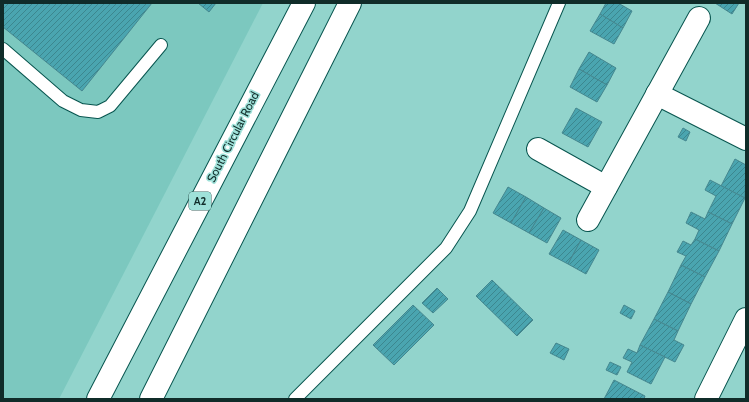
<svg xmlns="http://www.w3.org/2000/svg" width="749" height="402" viewBox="0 0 749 402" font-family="Cabin,sans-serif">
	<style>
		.built { fill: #7cc8bf }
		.building { fill: url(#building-hatch); stroke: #45878f }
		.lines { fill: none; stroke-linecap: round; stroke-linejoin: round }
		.service-casing { stroke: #08554f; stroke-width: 14 }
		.minor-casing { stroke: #08554f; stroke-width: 24 }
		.trunk-casing { stroke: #08554f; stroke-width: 24 }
		.service { stroke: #fff; stroke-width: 12 }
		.minor { stroke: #fff; stroke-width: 22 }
		.trunk { stroke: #fff; stroke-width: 22 }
		.labels { text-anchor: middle; stroke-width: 3; stroke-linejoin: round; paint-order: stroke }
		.shield { fill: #9fe1d9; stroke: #3b625e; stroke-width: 1 }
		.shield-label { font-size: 11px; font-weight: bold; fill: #102c29 }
		.street-label { font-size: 12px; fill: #102c29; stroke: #9fe1d9 }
	</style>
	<defs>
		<pattern id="building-hatch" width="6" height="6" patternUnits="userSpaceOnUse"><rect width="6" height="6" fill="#4aa5b0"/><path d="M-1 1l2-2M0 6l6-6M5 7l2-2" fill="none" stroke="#3c878f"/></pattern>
	</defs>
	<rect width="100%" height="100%" fill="#92d4cc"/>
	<!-- built -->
	<polygon class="built" points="3,3 263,3 59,399 3,399"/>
	<!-- building -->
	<g class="building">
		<polygon points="3,3 152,3 82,91 3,27"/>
		<polygon points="198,3 216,3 209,12"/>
		<polygon points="606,3 618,3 632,11 623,28 600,14"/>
		<polygon points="715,3 739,3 732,14"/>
		<polygon points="600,14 623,28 614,44 590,31"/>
		<polygon points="589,52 616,68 607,85 579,69"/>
		<polygon points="579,69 607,85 597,102 570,87"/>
		<polygon points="576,108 602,122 588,147 562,133"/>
		<polygon points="683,128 690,132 686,141 678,137"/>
		<polygon points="735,159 746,165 745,198 721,186"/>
		<polygon points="710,180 745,198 732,224 708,212 716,196 705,190"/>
		<polygon points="508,187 526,197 511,223 493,213"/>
		<polygon points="526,197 544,208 529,233 511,223"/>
		<polygon points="544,208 561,218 547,243 529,233"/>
		<polygon points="691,212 705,219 708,212 732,224 719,251 695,239 699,230 686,223"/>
		<polygon points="563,230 581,240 568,264 549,254"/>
		<polygon points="695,239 719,251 705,277 681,265 686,256 677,252 683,241 691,245"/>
		<polygon points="581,240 599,250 586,274 568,264"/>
		<polygon points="681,265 705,277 691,304 668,292"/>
		<polygon points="492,280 533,320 517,336 476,296"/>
		<polygon points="437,288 448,299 433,313 422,303"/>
		<polygon points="668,292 691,304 678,331 654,319"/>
		<polygon points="413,305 434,325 394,365 373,345"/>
		<polygon points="624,305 635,311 631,319 620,313"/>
		<polygon points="654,319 678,331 674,340 684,345 675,362 640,345"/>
		<polygon points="556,343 569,349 564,360 550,353"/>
		<polygon points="640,345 665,357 651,384 627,372 632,362 623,358 628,349 637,353"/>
		<polygon points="610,362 621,367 617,375 606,370"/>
		<polygon points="614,380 645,396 644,399 604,399"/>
	</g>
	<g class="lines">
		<defs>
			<g id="service">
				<polyline points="3,49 63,101 81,110 98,112 110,106 161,45"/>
				<polyline points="295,399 446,248 470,211 559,3"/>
			</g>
			<g id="minor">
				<polyline points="657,94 746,139"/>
				<polyline points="538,149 606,187"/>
				<polyline points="588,220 699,18"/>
				<polyline points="706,399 746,319"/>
			</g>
			<g id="trunk">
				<polyline points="98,399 304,3"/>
				<polyline points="151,399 350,3"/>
			</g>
		</defs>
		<!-- service casing -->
		<use href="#service" class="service-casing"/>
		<!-- minor casing -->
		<use href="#minor" class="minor-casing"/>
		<!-- trunk casing -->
		<use href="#trunk" class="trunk-casing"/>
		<!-- service -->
		<use href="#service" class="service"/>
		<!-- minor -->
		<use href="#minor" class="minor"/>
		<!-- trunk -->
		<use href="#trunk" class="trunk"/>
	</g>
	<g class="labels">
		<!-- shield labels -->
		<rect class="shield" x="189" y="192" width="22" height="18" rx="3"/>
		<g class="shield-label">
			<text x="200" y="205">A2</text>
		</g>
		<!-- street labels -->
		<g class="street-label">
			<text transform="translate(233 137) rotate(-63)" y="4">South Circular Road</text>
		</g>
	</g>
	<!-- border -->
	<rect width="749" height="402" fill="none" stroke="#102c29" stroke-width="8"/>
</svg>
